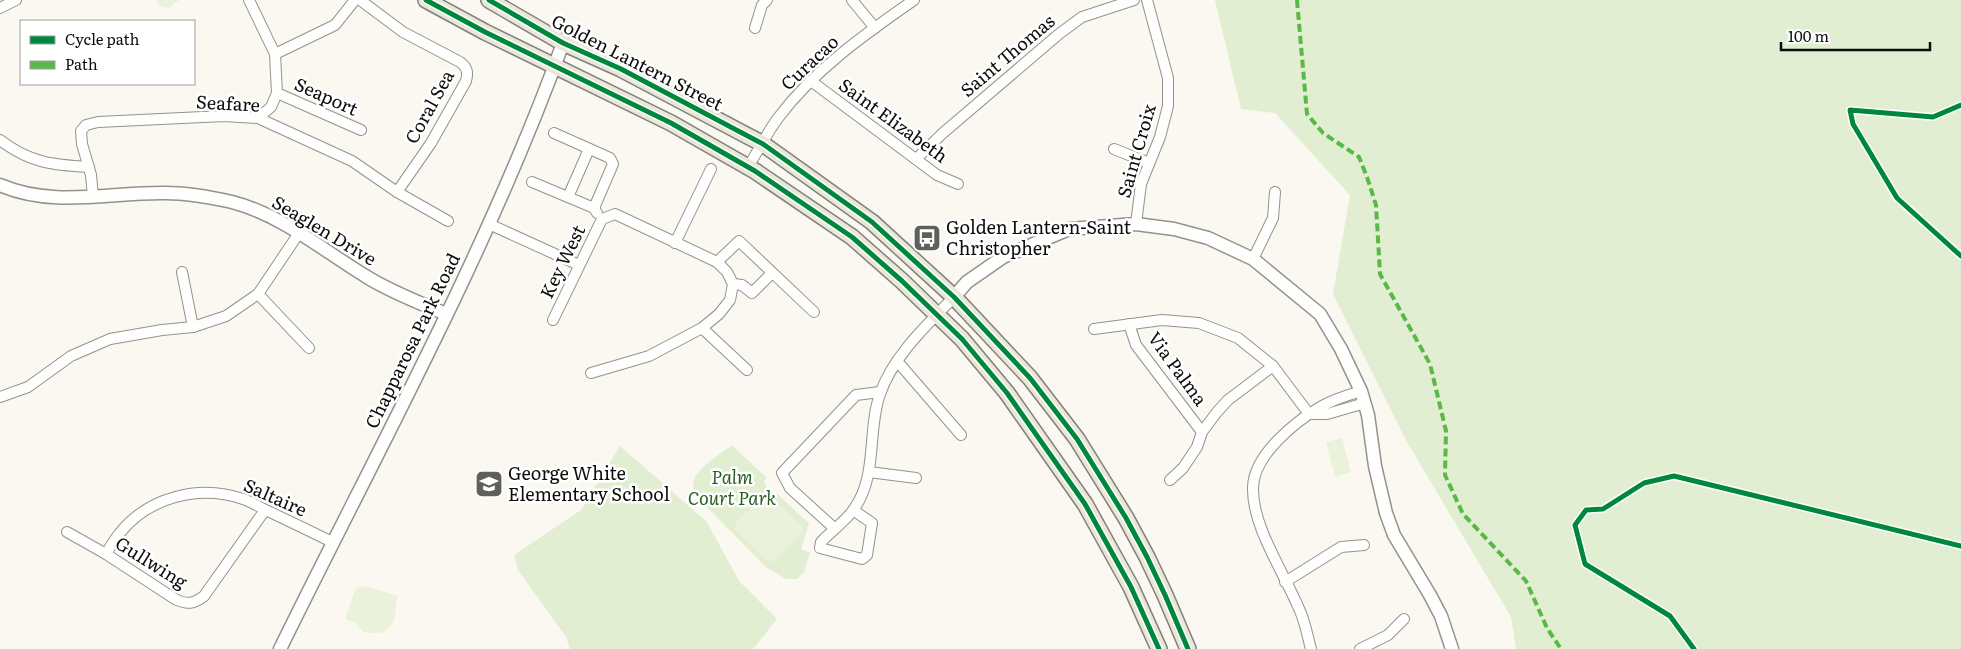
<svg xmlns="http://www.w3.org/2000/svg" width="1961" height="649" viewBox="0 0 1961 649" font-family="Literata,serif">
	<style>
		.green { fill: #e1eed2 }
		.pitch { fill: #ebf2db }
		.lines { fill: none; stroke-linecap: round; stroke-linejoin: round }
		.minor-casing { stroke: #93928f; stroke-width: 12 }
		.tertiary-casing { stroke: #93928f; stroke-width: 15 }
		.primary-casing { stroke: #80807c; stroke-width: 18 }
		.minor { stroke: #fefefd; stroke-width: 10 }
		.tertiary { stroke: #fefefd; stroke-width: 12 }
		.primary { stroke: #eae7d9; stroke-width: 15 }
		.quiet { stroke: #58b947; stroke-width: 4; stroke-dasharray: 8 4; stroke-linecap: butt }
		.cycleway-casing { stroke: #fff; stroke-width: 8 }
		.cycleway { stroke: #00873e; stroke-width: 5 }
		.labels { text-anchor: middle; stroke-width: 5; stroke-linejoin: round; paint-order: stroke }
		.street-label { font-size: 18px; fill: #0c0c0c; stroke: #fff }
		.poi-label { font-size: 18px; fill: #0c0c0c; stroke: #fff; text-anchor: start }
		.park-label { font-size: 18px; font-style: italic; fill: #295e22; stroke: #fff }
	</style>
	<rect width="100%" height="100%" fill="#faf8f0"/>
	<!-- green -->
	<g class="green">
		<polygon points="1215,0 1961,0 1961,649 1516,649 1511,617 1407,442 1333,294 1350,195 1275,113 1241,109"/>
		<path d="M 732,445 L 767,478 L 764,481 L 765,485 L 774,495 L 776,493 L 809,523 L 801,549 L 810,553 L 804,572 L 797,579 L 786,579 L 766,567 L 693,493 C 693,489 693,484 694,480 C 699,466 720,455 732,445 Z"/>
		<polygon points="620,446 706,521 740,582 777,619 753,649 570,649 566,637 518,570 514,555 581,510"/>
	</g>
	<!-- pitch -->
	<g class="pitch">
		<polygon points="156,0 179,0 168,8 161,7"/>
		<polygon points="1342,438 1351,472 1335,477 1326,442"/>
		<polygon points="763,495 769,495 802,526 803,532 774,561 768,561 735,530 735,524"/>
		<path d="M 366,586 L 398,596 C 395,604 396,608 395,616 C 392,634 377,635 363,632 L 355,623 L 345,619 L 356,588 Z"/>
	</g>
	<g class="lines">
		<defs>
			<g id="minor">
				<polyline points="249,0 275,54 277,93 361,130"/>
				<path d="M 360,0 L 403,32 L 460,62 C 468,68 468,73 466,81 L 431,143 L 397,192"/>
				<polyline points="852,0 875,28"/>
				<polyline points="0,8 16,0"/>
				<polyline points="755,28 762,5 767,0"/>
				<polyline points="275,54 335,25 355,0"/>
				<polyline points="811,81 937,175 958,184"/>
				<polyline points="258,118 271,107 277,93"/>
				<polyline points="554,133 610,158 613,164 594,208"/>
				<path d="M 0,140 C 30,163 53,165 89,167"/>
				<polyline points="1114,149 1149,163"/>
				<polyline points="916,159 943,133 1059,34 1082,17 1134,0"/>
				<path d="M 748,167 C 758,151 767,133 778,118 C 814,70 865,34 914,0"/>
				<polyline points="532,182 594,208 597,213"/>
				<polyline points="93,197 91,175 82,144 81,131 86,125 98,122 224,116 258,118 352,161 397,192 448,221"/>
				<polyline points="568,197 589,149"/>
				<polyline points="602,219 615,214 717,262 727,272 733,284"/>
				<polyline points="489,224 579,265"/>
				<polyline points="1136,224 1141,184 1160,137 1168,106 1168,78 1147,0"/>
				<polyline points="675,243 711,169"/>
				<polyline points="1253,259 1273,218 1275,192"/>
				<polyline points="717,262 739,241 814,312"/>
				<polyline points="182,272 193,327"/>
				<polyline points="733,284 742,285 752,293 772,273"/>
				<polyline points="258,294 309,348"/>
				<polyline points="553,320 602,219"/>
				<polyline points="1129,324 1136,345 1202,432"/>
				<polyline points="702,328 747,370"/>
				<polyline points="1094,329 1162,320 1199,323 1238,338 1273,366 1309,414"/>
				<polyline points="897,361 961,435"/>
				<polyline points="591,373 649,356 702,328 719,314 730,300 733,284"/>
				<polyline points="0,397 28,387 71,356 110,339 162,330 193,327 226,316 258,294 299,233"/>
				<polyline points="1310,414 1327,414 1365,403"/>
				<polyline points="869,472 916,478"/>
				<polyline points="1170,480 1183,468 1197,447 1202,432 1217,412 1228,400 1273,366"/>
				<path d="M 853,510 L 872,523 L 867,555 L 862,559 L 820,548 L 821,542 C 831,531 846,521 854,509 C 878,475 867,431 880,394 C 893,356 927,325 954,297"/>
				<polyline points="834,528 790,488 782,473 856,395 880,392"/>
				<path d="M 67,532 L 106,554 L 175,599 C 187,605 194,604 204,596 L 265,510"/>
				<path d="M 106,554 C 110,547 114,540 119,534 C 148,497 199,484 243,499 C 252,502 261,508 270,512 C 291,522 312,532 332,542"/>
				<polyline points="1285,582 1341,547 1364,545"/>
				<path d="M 1311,649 C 1308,638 1306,627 1302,616 C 1288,578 1252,529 1253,488 C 1253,455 1296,421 1322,406 C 1334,399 1348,395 1361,391"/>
				<polyline points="1360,649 1388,635 1404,619"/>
			</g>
			<g id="tertiary">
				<path d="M 0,185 C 53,208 110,192 165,193 C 187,193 210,197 232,202 C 282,215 324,251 367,277 C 391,292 420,303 446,314"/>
				<polyline points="954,297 967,282 1003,257 1069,229 1136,224 1174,229 1208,238 1253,259 1320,314 1341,349 1361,391 1368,415 1375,466 1386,513 1394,535 1430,595 1441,616 1452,649"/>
				<path d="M 280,649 C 378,449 487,253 563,43"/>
			</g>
			<g id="primary">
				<polyline points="426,0 485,32 671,123 755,171 852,237 902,281 962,339 1007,393 1085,504 1131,587 1159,649"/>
				<polyline points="489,0 563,43 621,69 763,144 872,222 954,297 1030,378 1077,439 1126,518 1147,557 1165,595 1188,649"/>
			</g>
		</defs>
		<!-- minor casing -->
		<use href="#minor" class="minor-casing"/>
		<!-- tertiary casing -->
		<use href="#tertiary" class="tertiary-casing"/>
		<!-- primary casing -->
		<use href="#primary" class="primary-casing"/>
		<!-- minor -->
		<use href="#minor" class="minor"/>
		<!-- tertiary -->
		<use href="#tertiary" class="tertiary"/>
		<!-- primary -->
		<use href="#primary" class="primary"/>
		<!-- quiet -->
		<polyline class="quiet" points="1297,0 1307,114 1323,133 1359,157 1367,177 1376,205 1380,274 1430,364 1446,431 1445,475 1463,514 1526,581 1547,628 1561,649"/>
		<defs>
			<g id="cycleway">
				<polyline points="426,0 485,32 671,123 755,171 852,237 902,281 962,339 1007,393 1085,504 1131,587 1159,649"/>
				<polyline points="489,0 563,43 621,69 763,144 872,222 954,297 1030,378 1077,439 1126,518 1147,557 1165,595 1188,649"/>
				<polyline points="1961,105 1933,117 1850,110 1853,124 1897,198 1961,256"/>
				<polyline points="1694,649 1670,616 1585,564 1575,525 1586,510 1603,509 1644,483 1674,476 1961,546"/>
			</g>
		</defs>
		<!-- cycleway casing -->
		<use href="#cycleway" class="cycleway-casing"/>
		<!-- cycleway -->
		<use href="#cycleway" class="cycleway"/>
	</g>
	<!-- icons -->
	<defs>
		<symbol id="bus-square" viewBox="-11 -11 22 22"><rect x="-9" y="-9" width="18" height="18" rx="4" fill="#5f5f5c" stroke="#fff"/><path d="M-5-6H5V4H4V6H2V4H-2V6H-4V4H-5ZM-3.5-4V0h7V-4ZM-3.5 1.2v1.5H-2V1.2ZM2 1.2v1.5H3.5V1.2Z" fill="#fff"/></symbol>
		<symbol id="school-square" viewBox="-11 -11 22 22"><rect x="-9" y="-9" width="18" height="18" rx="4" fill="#5f5f5c" stroke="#fff"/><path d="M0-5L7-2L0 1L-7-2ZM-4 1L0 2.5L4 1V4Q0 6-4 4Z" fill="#fff"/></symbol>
	</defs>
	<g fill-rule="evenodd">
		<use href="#bus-square" x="911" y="222" width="32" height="32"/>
		<use href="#school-square" x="473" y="468" width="32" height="32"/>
	</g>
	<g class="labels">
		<!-- street labels -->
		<g class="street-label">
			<text transform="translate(1008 56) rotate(-40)" y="6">Saint Thomas</text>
			<text transform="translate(637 63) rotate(27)" y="6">Golden Lantern Street</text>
			<text transform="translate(810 63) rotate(-43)" y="6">Curacao</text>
			<text transform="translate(326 97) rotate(24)" y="6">Seaport</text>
			<text transform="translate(228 104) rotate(3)" y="6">Seafare</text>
			<text transform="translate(430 107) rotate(-61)" y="6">Coral Sea</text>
			<text transform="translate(893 121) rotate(36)" y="6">Saint Elizabeth</text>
			<text transform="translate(1137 151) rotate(-74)" y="6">Saint Croix</text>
			<text transform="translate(324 231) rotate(31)" y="6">Seaglen Drive</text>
			<text transform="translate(563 262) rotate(-64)" y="6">Key West</text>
			<text transform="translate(413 341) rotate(-64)" y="6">Chapparosa Park Road</text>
			<text transform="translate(1177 369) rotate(54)" y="6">Via Palma</text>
			<text transform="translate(275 498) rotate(24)" y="6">Saltaire</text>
			<text transform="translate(151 563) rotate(32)" y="6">Gullwing</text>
		</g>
		<!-- poi labels -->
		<g class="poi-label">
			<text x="946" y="234">Golden Lantern-Saint<tspan x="946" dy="21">Christopher</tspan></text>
			<text x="508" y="480">George White<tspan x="508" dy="21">Elementary School</tspan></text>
		</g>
		<!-- park labels -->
		<g class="park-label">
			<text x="732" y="484">Palm<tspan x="732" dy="21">Court Park</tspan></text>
		</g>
	</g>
	<!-- legend -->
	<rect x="20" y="20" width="175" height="65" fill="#ffffff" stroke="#9e9e9e"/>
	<rect x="30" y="36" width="25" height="8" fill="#00873e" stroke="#9e9e9e"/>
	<text x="65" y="45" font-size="15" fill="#0c0c0c">Cycle path</text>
	<rect x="30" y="61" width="25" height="8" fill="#58b947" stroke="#9e9e9e"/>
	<text x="65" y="70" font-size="15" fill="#0c0c0c">Path</text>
	<!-- scale -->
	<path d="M1781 42v8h149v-8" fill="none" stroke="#0c0c0c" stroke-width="2.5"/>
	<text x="1788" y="42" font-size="15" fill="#0c0c0c" stroke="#ffffff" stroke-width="4" paint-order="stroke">100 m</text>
</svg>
